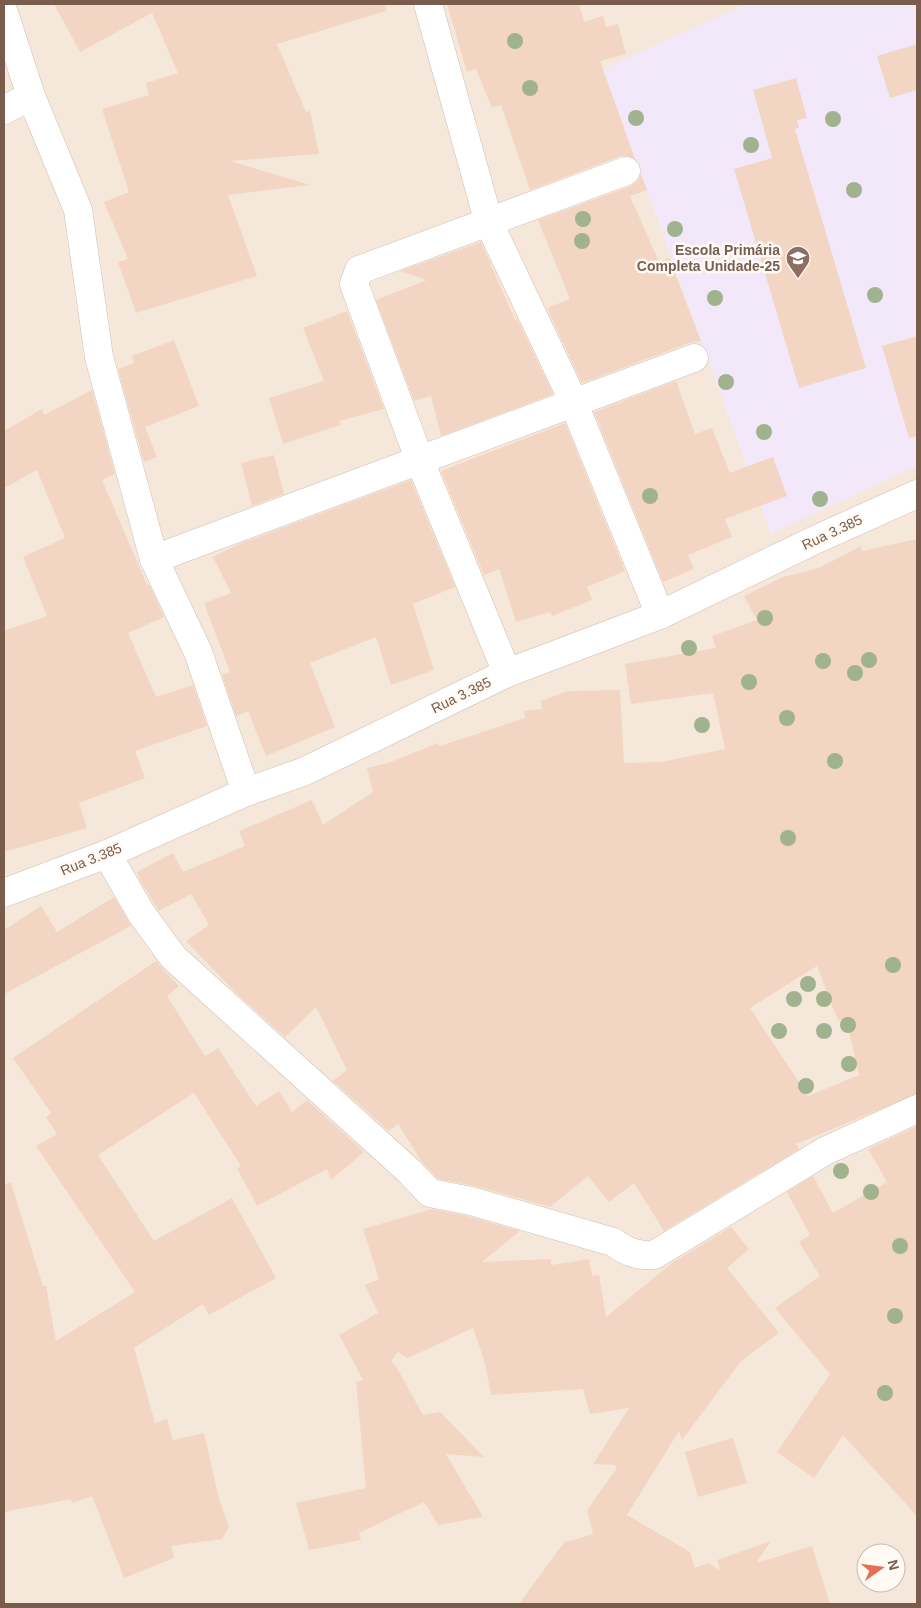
<svg xmlns="http://www.w3.org/2000/svg" width="921" height="1608" viewBox="0 0 921 1608" font-family="Arial,sans-serif">
	<style>
		.residential { fill: #f5e8da; fill-rule: evenodd }
		.education { fill: #f3e8fa }
		.building { fill: #f3d5c3; fill-rule: evenodd }
		.lines { fill: none; stroke-linecap: round; stroke-linejoin: round }
		.street-casing { stroke: #d1beb0; stroke-width: 29 }
		.street { stroke: #fff; stroke-width: 28 }
		.tree { fill: #a0b28e }
		.labels { text-anchor: middle; stroke-width: 5; stroke-linejoin: round; paint-order: stroke }
		.education-label { font-size: 14px; font-weight: bold; fill: #785e54; stroke: #fffaf3; text-anchor: end }
		.street-label { font-size: 14px; fill: #7a5c4d; stroke: #fffaf3 }
	</style>
	<rect width="100%" height="100%" fill="#fdf6ec"/>
	<!-- residential -->
	<path class="residential" d="M 4,4 L 917,4 L 917,1604 L 4,1604 ZM 866,1553 L 896,1553 L 896,1583 L 866,1583 Z"/>
	<!-- education -->
	<polygon class="education" points="746,4 917,4 917,466 771,534 603,69"/>
	<!-- building -->
	<g class="building">
		<polygon points="54,4 385,4 386,11 277,44 306,112 310,111 319,154 230,161 310,185 228,195 257,276 136,313 118,262 128,259 104,202 129,192 102,109 149,95 146,83 178,73 152,13 80,52"/>
		<polygon points="447,4 579,4 584,22 603,16 606,27 618,24 626,54 600,61 635,159 628,156 621,156 530,190 501,105 492,108 476,69 467,72"/>
		<polygon points="917,44 917,90 890,98 877,56"/>
		<polygon points="796,78 807,118 797,120 799,128 795,129 866,368 799,388 734,169 772,158 753,90"/>
		<polygon points="641,174 647,190 630,196 659,262 669,258 701,341 689,343 582,383 547,308 570,299 538,220 631,186 638,181"/>
		<polygon points="481,242 515,320 517,319 553,394 441,436 431,396 414,401 376,300 427,280 400,271"/>
		<polygon points="347,311 384,409 339,421 340,425 283,444 269,398 324,381 303,328"/>
		<polygon points="917,336 917,436 909,438 882,346"/>
		<polygon points="174,340 199,406 145,427 157,457 144,462 118,369 134,363 132,356"/>
		<polygon points="676,381 695,434 712,428 730,473 773,457 787,496 725,519 732,537 688,555 694,569 663,582 594,412"/>
		<polygon points="92,390 115,474 102,480 147,585 149,584 164,617 128,633 156,697 193,685 207,726 135,751 145,778 79,803 87,828 4,852 4,631 47,616 23,557 65,538 37,470 4,488 4,431 42,409 44,415"/>
		<polygon points="565,423 625,571 587,587 592,600 552,616 550,612 516,622 499,569 484,575 441,471"/>
		<polygon points="274,455 284,494 252,506 241,463"/>
		<polygon points="411,480 455,587 413,604 434,670 391,685 376,637 310,663 335,727 266,756 248,711 236,716 222,675 230,672 204,603 231,593 213,557 239,544"/>
		<path d="M 917,539 L 917,1094 L 796,1144 L 799,1149 L 664,1231 L 634,1183 L 609,1202 L 588,1176 L 550,1207 L 475,1186 L 438,1179 L 422,1162 L 398,1124 L 389,1131 L 333,1081 L 347,1070 L 316,1007 L 285,1037 L 238,995 L 186,941 L 209,925 L 191,894 L 159,911 L 140,880 L 137,872 L 173,853 L 183,872 L 245,846 L 239,831 L 312,800 L 323,825 L 373,792 L 367,768 L 388,763 L 438,743 L 440,746 L 525,718 L 524,711 L 542,709 L 541,701 L 568,691 L 620,690 L 624,763 L 661,762 L 725,749 L 713,693 L 631,704 L 625,664 L 716,648 L 712,636 L 757,620 L 744,596 L 783,577 L 819,568 L 861,546 L 862,551 ZM 817,966 L 838,1021 L 846,1018 L 859,1075 L 808,1096 L 750,1008 Z"/>
		<polygon points="114,897 131,926 4,994 4,930 41,906 57,932"/>
		<polygon points="156,961 179,986 167,996 205,1056 218,1048 256,1106 279,1091 292,1112 307,1100 364,1152 331,1180 327,1169 257,1206 237,1168 241,1166 194,1093 98,1155 154,1241 232,1198 276,1278 209,1315 203,1304 134,1348 155,1423 167,1419 173,1440 204,1433 219,1499 229,1527 222,1539 171,1546 174,1558 124,1578 92,1496 72,1503 71,1499 4,1512 4,1184 11,1183 43,1286 46,1286 56,1341 135,1292 36,1146 57,1134 46,1117 51,1113 13,1058"/>
		<polygon points="917,1126 917,1516 843,1435 814,1478 777,1452 830,1374 775,1308 820,1276 799,1242 810,1235 787,1192 813,1176 833,1213 887,1182 868,1149"/>
		<polygon points="432,1209 467,1216 520,1231 482,1262 551,1259 551,1265 589,1259 592,1276 599,1275 606,1317 672,1263 731,1227 749,1249 727,1268 779,1333 741,1361 682,1440 679,1431 627,1515 690,1552 695,1568 708,1563 720,1570 717,1560 771,1541 756,1563 812,1546 830,1604 519,1604 565,1541 567,1542 593,1534 587,1510 617,1468 615,1465 593,1464 629,1408 590,1414 583,1389 491,1395 485,1363 473,1328 408,1358 398,1352 391,1361 397,1368 423,1415 440,1412 484,1457 446,1454 483,1517 438,1525 424,1502 359,1533 361,1540 309,1550 296,1503 366,1488 356,1382 363,1380 339,1335 378,1313 365,1285 379,1279 363,1229"/>
		<polygon points="733,1438 747,1483 698,1497 685,1452"/>
	</g>
	<g class="lines">
		<defs>
			<g id="street">
				<polyline points="428,4 489,223 569,392 660,615"/>
				<polyline points="4,13 31,96 78,210 99,357 154,559 198,652 246,792"/>
				<polyline points="4,110 31,96"/>
				<polyline points="154,559 694,358"/>
				<polyline points="507,673 420,461 354,284 359,270 626,171"/>
				<path d="M 107,854 L 141,913 L 173,957 L 409,1171 L 430,1193 L 471,1201 L 613,1242 C 627,1252 637,1256 654,1255 L 825,1151 L 917,1109"/>
				<polyline points="4,893 107,854 246,792 303,772 507,673 660,615 817,539 917,494"/>
			</g>
		</defs>
		<!-- street casing -->
		<use href="#street" class="street-casing"/>
		<!-- street -->
		<use href="#street" class="street"/>
	</g>
	<!-- trees -->
	<g class="tree">
		<circle cx="515" cy="41" r="8"/>
		<circle cx="530" cy="88" r="8"/>
		<circle cx="636" cy="118" r="8"/>
		<circle cx="833" cy="119" r="8"/>
		<circle cx="751" cy="145" r="8"/>
		<circle cx="854" cy="190" r="8"/>
		<circle cx="583" cy="219" r="8"/>
		<circle cx="675" cy="229" r="8"/>
		<circle cx="582" cy="241" r="8"/>
		<circle cx="875" cy="295" r="8"/>
		<circle cx="715" cy="298" r="8"/>
		<circle cx="726" cy="382" r="8"/>
		<circle cx="764" cy="432" r="8"/>
		<circle cx="650" cy="496" r="8"/>
		<circle cx="820" cy="499" r="8"/>
		<circle cx="765" cy="618" r="8"/>
		<circle cx="689" cy="648" r="8"/>
		<circle cx="869" cy="660" r="8"/>
		<circle cx="823" cy="661" r="8"/>
		<circle cx="855" cy="673" r="8"/>
		<circle cx="749" cy="682" r="8"/>
		<circle cx="787" cy="718" r="8"/>
		<circle cx="702" cy="725" r="8"/>
		<circle cx="835" cy="761" r="8"/>
		<circle cx="788" cy="838" r="8"/>
		<circle cx="893" cy="965" r="8"/>
		<circle cx="808" cy="984" r="8"/>
		<circle cx="794" cy="999" r="8"/>
		<circle cx="824" cy="999" r="8"/>
		<circle cx="848" cy="1025" r="8"/>
		<circle cx="779" cy="1031" r="8"/>
		<circle cx="824" cy="1031" r="8"/>
		<circle cx="849" cy="1064" r="8"/>
		<circle cx="806" cy="1086" r="8"/>
		<circle cx="841" cy="1171" r="8"/>
		<circle cx="871" cy="1192" r="8"/>
		<circle cx="900" cy="1246" r="8"/>
		<circle cx="895" cy="1316" r="8"/>
		<circle cx="885" cy="1393" r="8"/>
	</g>
	<!-- icons -->
	<defs>
		<symbol id="school-pin" viewBox="-11 -11 22 30"><path d="M0 17L-7.5 6A9.5 9.5 0 1 1 7.5 6Z" fill="#8d6e63" stroke="#fffaf3"/><path d="M0-5L7-2L0 1L-7-2ZM-4 1L0 2.5L4 1V4Q0 6-4 4Z" fill="#fff"/></symbol>
	</defs>
	<g fill-rule="evenodd">
		<use href="#school-pin" x="784" y="244" width="28" height="38"/>
	</g>
	<g class="labels">
		<!-- education labels -->
		<g class="education-label">
			<text x="780" y="255">Escola Primária<tspan x="780" dy="16">Completa Unidade-25</tspan></text>
		</g>
		<!-- street labels -->
		<g class="street-label">
			<text transform="translate(832 532) rotate(-25)" y="5">Rua 3.385</text>
			<text transform="translate(461 695) rotate(-26)" y="5">Rua 3.385</text>
			<text transform="translate(91 859) rotate(-22)" y="5">Rua 3.385</text>
		</g>
	</g>
	<!-- border -->
	<rect width="921" height="1608" fill="none" stroke="#7a5c4d" stroke-width="10"/>
	<!-- north arrow -->
	<g transform="translate(881 1568) rotate(76)"><circle r="24" fill="#fffaf3" stroke="#cabbb1"/>
	<path d="M0-4L9 19L0 12L-9 19Z" fill="#e76f51"/>
	<text y="-8" font-size="14" font-weight="bold" text-anchor="middle" fill="#7a5c4d">N</text>
	</g>
</svg>
